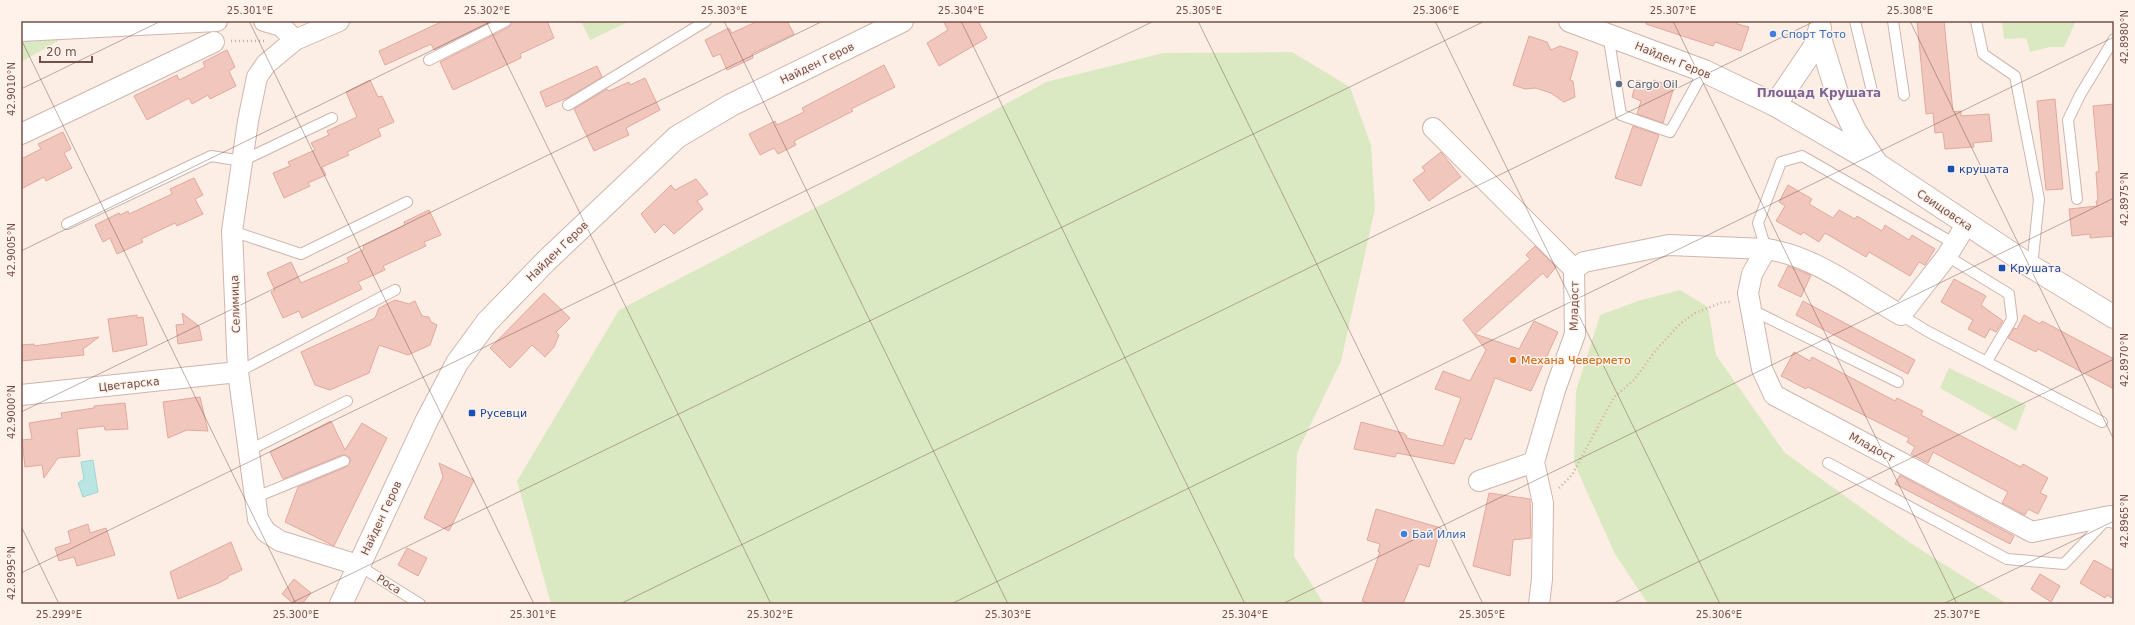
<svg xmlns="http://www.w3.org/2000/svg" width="2135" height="625" viewBox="0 0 2135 625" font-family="'DejaVu Sans',sans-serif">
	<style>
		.green { fill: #dbe9c3 }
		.water { fill: #b9e5e2; stroke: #9fd7d4 }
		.building { fill: #f1c6bc; stroke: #e4a89d }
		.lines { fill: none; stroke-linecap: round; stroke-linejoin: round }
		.service-casing { stroke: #cfb5ae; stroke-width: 12 }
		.minor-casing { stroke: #cfb5ae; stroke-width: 22 }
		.tertiary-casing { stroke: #cfb5ae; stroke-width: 24 }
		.path { stroke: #d6a99f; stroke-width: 2.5; stroke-dasharray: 1 3; stroke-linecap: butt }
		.service { stroke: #fff; stroke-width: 10 }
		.minor { stroke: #fff; stroke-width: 20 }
		.tertiary { stroke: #fff; stroke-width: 22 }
		.ticks { fill: none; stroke: #74504a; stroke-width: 1; stroke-opacity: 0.45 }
		.shop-dot { fill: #3f7fe0; stroke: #fff2eb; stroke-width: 1.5 }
		.service-dot { fill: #5c6f8a; stroke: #fff2eb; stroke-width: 1.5 }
		.transit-dot { fill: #1a4fb4; stroke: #fff2eb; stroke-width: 1.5 }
		.food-dot { fill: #e8710a; stroke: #fff2eb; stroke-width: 1.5 }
		.labels { text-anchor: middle; stroke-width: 3; stroke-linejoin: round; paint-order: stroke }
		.shop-label { font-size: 11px; fill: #366cbe; stroke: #fff2eb; text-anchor: start }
		.street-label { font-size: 11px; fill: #74504a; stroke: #fff2eb }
		.service-label { font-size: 11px; fill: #4e5e75; stroke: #fff2eb; text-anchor: start }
		.transit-label { font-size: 11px; fill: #164399; stroke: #fff2eb; text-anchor: start }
		.food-label { font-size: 11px; fill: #c56008; stroke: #fff2eb; text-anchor: start }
		.neighbourhood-label { font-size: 12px; font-weight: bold; fill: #7c6698; stroke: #fff2eb }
		.neatline { fill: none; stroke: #74504a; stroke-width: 1.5 }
		.ticks-label { font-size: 10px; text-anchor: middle; fill: #74504a }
	</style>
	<rect width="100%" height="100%" fill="#fceee4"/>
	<!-- green -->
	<g class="green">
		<polygon points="21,21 94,21 21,62"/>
		<polygon points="581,21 630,21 590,40"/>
		<polygon points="2002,21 2076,21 2064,47 2050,47 2030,52 2026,38 2004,39"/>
		<polygon points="1292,52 1350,87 1371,145 1375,209 1341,361 1297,453 1294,556 1324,604 551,604 517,481 619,310 842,194 1046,82 1163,53"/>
		<polygon points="1680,290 1708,307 1716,355 1785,453 1909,542 2007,604 1648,604 1615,554 1574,463 1576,391 1600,315 1638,301"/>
		<polygon points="1949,368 2026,405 2016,431 1940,388"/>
	</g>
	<!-- water -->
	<polygon class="water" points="93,460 98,492 83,497 78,483 84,479 81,462"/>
	<!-- building -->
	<g class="building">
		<polygon points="443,21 492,21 434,50 431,44 385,65 379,51"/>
		<polygon points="512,21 547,21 554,38 520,54 521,58 453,90 440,62 509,27"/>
		<polygon points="758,21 787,21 794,34 752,54 753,58 727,70 720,54 713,57 705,40 729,28 732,33"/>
		<polygon points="943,21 978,21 987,38 939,66 927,43 948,30"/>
		<polygon points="1646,21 1738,21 1737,24 1749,27 1741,51 1715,42 1713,46 1646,24"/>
		<polygon points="1917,21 1944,21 1953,112 1961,111 1961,116 1989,114 1992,141 1973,143 1974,147 1945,149 1943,132 1935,133 1933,113 1926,114"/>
		<polygon points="1529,36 1547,42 1551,50 1560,46 1578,52 1570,80 1573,81 1575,97 1564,102 1551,93 1536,88 1525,89 1513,85"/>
		<polygon points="227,50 235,67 229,71 236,86 210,99 208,95 192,104 189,98 147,120 134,96 177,75 179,80 205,67 203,62"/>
		<polygon points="884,65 895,87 851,109 853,111 794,141 796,145 778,154 774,148 760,155 749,134 775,121 777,125 804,112 802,108"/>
		<polygon points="597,66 602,77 569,97 546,107 540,92"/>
		<polygon points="645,78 660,110 626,128 629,135 594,151 574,109 607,89 609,91 629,82 630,85"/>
		<polygon points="370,80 378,97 382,96 394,122 378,129 381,136 347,152 349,155 322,167 326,175 308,183 310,186 284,198 273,173 290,166 288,162 315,150 311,143 329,135 327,131 357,117 346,92"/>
		<polygon points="1637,80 1652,85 1654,80 1674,87 1663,123 1637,114 1641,101 1632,97"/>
		<polygon points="2055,99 2063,189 2046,190 2037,101"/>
		<polygon points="2114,104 2114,236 2090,238 2090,234 2072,236 2069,209 2097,206 2096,201 2098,201 2096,172 2099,172 2093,106"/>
		<polygon points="1633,126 1659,135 1641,186 1615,178"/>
		<polygon points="63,132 71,149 64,153 72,168 46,181 44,177 21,189 21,159 41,149 38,144"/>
		<polygon points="1441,152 1461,177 1429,201 1413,180 1425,171 1422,167"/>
		<polygon points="194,178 203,195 195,199 203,214 177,226 175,223 141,239 143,242 117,254 110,238 103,242 95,225 119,213 120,215 128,211 129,214 172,194 170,189"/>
		<polygon points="696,179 708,194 697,201 703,209 674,234 664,224 655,233 641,214 671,185 675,190"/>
		<polygon points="1788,185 1812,199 1809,204 1833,218 1839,210 1855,219 1857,216 1882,231 1885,225 1909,240 1912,235 1935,249 1925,265 1919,262 1910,276 1869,252 1866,257 1825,233 1819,242 1803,232 1801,235 1776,221 1785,206 1779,202"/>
		<polygon points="429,210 441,235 424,242 426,246 383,266 385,270 358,282 362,289 302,318 299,311 283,318 271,292 275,290 267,273 291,262 301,283 349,262 347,258 364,249 363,246 405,225 404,222"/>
		<polygon points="1535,246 1556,267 1547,278 1543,273 1475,334 1519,349 1534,321 1558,332 1531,391 1495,378 1471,440 1465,438 1454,464 1397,453 1395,457 1354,449 1361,422 1403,433 1407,436 1406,438 1443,446 1461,398 1435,389 1443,371 1470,381 1486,350 1463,320 1530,259 1526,255"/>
		<polygon points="1788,266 1811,275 1801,297 1778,286"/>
		<polygon points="1954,279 1986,296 1981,305 2003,321 1996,332 1990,329 1985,338 1968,329 1973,320 1941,302"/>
		<polygon points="544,293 570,318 556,332 559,335 554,347 545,357 532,345 510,368 490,348"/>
		<polygon points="395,300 409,304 415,301 422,316 429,317 431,322 437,325 430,345 408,355 379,345 369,373 330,390 315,385 301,352 375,318 379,308"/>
		<polygon points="1803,301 1915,360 1908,374 1796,315"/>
		<polygon points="182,313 199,326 202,340 178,344 176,325 184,324"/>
		<polygon points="137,315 137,318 143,317 147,345 113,352 108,319"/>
		<polygon points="2024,315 2040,324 2042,321 2114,359 2114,389 2038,349 2036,352 2008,338 2014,328 2017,329"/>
		<polygon points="99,337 83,349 84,355 21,361 21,345 34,344 34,346"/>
		<polygon points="1794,352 1810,361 1812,357 1895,401 1897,398 1923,411 1921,415 2021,467 2023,464 2048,478 2040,493 2047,496 2038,514 2028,509 2025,515 2002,503 2008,492 1933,452 1928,463 1911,454 1915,447 1907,442 1909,438 1808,387 1806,389 1781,376"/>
		<polygon points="200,397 208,431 187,430 168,438 163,402"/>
		<polygon points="125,403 128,429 105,430 104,426 77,429 80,456 58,458 44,478 42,465 25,467 22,440 32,439 29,423 62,418 61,413 94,408 94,406"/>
		<polygon points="331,421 345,450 362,423 387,438 334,546 285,522 298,487 346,467 350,462 350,458 345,455 342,455 283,479 270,452"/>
		<polygon points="439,463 474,480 449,531 424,518 443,477"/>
		<polygon points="1900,475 2014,536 2010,544 1895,484"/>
		<polygon points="1489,493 1530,499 1531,538 1513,540 1510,576 1473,566"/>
		<polygon points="1376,509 1441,528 1429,567 1419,564 1403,604 1371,604 1362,601 1380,552 1378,552 1380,544 1367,540"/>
		<polygon points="88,524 90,533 106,528 115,555 77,566 74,557 59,561 55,548 71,543 68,531"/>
		<polygon points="231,542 242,570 228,576 228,578 219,583 178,599 170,572"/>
		<polygon points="407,548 427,558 418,576 398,565"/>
		<polygon points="2094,560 2114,571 2114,599 2107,595 2105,598 2080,583"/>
		<polygon points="2040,574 2060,586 2051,602 2031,589"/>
		<polygon points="294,579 311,593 302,604 294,604 282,594"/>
	</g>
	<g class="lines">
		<defs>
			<g id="service">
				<polyline points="1855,21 1872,91"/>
				<polyline points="1893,21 1904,95"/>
				<polyline points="1976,21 1983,54 2015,76 2039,199 2032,267"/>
				<polyline points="1608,34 1621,115 1670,132 1704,71"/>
				<polyline points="429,60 506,21"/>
				<polyline points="568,105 706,21"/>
				<polyline points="2077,199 2068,120 2080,95 2114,39"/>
				<polyline points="67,224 211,156 242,161 332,118"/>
				<polyline points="232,231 301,254 407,202"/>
				<polyline points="1766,249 1758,223 1781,162 1802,156 1955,244"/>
				<polyline points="1947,256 2009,294 2012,319 1987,361"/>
				<polyline points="1752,310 1898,382"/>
				<polyline points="1901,315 1927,331 2102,422"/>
				<polyline points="238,372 395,290"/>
				<polyline points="248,451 347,401"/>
				<polyline points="1828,463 2007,559 2064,564 2107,519"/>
				<polyline points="254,498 344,461"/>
				<polyline points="358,565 420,604"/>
			</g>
			<g id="minor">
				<polyline points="264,21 281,26 295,40"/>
				<polyline points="339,21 295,40 266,64 257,77 248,121 232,231 238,372 258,519 266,532 280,541 358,565"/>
				<polyline points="21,31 217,21"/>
				<polyline points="1433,128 1574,269"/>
				<polyline points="21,134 214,42"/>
				<path d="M 1966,225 L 1947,256 L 1901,315 C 1858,291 1816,256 1766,249 L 1752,274 L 1748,293 L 1762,369 L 1774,395 L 2032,532 L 2110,516 L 2114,518"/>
				<polyline points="1574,269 1584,262 1669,245 1766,249"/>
				<polyline points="21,395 238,372"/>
				<polyline points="1479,481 1534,462"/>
				<polyline points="1539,604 1542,579 1543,503 1534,462 1555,390 1575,334 1574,269"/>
			</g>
			<g id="tertiary">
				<polyline points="1570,21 1704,71 1775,105 1877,164 2032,267 2114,317"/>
				<polyline points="1819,35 1837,93 1855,131 1875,161"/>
				<polyline points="1775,105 1815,46 1820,28"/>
				<polyline points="341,604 427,420 457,363 487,322 546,261 677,137 731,105 902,21"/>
			</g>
		</defs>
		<!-- service casing -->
		<use href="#service" class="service-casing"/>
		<!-- minor casing -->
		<use href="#minor" class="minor-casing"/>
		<!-- tertiary casing -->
		<use href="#tertiary" class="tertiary-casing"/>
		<!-- path -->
		<g class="path">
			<polyline points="231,41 264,41"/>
			<polyline points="1559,488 1572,475 1614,397 1634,380 1656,350 1680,324 1695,313 1723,302 1731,302"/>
		</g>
		<!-- service -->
		<use href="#service" class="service"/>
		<!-- minor -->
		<use href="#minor" class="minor"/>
		<!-- tertiary -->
		<use href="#tertiary" class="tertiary"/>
	</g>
	<!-- ticks -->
	<path class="ticks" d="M 249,21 L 534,604M 486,21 L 771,604M 724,21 L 1008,604M 961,21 L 1245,604M 1198,21 L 1483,604M 1435,21 L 1720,604M 1673,21 L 1957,604M 1910,21 L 2114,440M 21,39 L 296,604M 21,89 L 161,21M 21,251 L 492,21M 21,412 L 823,21M 21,526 L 59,604M 21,573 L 1154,21M 289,604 L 1485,21M 620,604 L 1815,21M 951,604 L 2114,37M 1282,604 L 2114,198M 1612,604 L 2114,359M 1943,604 L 2114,521"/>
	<!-- markers -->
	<g class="shop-dot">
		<circle cx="1773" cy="34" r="4"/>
		<circle cx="1404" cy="534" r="4"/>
	</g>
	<circle class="service-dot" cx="1619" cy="84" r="4"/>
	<g class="transit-dot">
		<rect x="1947" y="165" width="8" height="8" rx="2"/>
		<rect x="1998" y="264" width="8" height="8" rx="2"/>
		<rect x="468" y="409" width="8" height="8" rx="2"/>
	</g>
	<circle class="food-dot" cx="1513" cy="360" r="4"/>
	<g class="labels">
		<!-- shop labels -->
		<g class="shop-label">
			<text x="1781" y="38">Спорт Тото</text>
			<text x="1412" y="538">Бай Илия</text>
		</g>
		<!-- street labels -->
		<g class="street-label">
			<text transform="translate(1673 60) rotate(22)" y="4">Найден Геров</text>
			<text transform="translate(817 63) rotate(-26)" y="4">Найден Геров</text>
			<text transform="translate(1945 210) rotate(34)" y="4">Свищовска</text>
			<text transform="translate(557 251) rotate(-44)" y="4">Найден Геров</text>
			<text transform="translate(235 304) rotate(-92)" y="4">Селимица</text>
			<text transform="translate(1574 306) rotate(-89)" y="4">Младост</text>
			<text transform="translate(129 384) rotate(-6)" y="4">Цветарска</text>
			<text transform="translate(1872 447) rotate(28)" y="4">Младост</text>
			<text transform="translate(381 518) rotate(-65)" y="4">Найден Геров</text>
			<text transform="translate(389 584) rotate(32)" y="4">Роса</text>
		</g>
		<!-- service labels -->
		<g class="service-label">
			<text x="1627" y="88">Cargo Oil</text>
		</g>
		<!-- transit labels -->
		<g class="transit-label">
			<text x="1959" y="173">крушата</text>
			<text x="2010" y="272">Крушата</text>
			<text x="480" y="417">Русевци</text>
		</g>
		<!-- food labels -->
		<g class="food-label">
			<text x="1521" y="364">Механа Чевермето</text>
		</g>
		<!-- neighbourhood labels -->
		<g class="neighbourhood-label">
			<text x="1819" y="97">Площад Крушата</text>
		</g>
	</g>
	<!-- border -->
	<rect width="2135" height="625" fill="none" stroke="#fff2eb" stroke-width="44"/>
	<!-- scale -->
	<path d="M40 56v6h52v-6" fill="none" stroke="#74504a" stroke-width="2"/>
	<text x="46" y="56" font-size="12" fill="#74504a" stroke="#fff2eb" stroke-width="3" paint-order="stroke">20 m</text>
	<rect x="22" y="22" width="2091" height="581" class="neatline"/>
	<g class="ticks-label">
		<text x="250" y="14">25.301°E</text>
		<text x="487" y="14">25.302°E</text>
		<text x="724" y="14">25.303°E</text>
		<text x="961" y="14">25.304°E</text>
		<text x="1199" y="14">25.305°E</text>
		<text x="1436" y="14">25.306°E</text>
		<text x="1673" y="14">25.307°E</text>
		<text x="1910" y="14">25.308°E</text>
		<text transform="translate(2124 37) rotate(-90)" y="4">42.8980°N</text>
		<text transform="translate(11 89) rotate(-90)" y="4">42.9010°N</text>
		<text transform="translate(2124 199) rotate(-90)" y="4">42.8975°N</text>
		<text transform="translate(11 250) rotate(-90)" y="4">42.9005°N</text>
		<text transform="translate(2124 360) rotate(-90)" y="4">42.8970°N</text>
		<text transform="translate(11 412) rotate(-90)" y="4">42.9000°N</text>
		<text transform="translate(2124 521) rotate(-90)" y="4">42.8965°N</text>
		<text transform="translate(11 573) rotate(-90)" y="4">42.8995°N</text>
		<text x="59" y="618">25.299°E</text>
		<text x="296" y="618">25.300°E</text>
		<text x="533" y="618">25.301°E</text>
		<text x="770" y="618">25.302°E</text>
		<text x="1008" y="618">25.303°E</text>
		<text x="1245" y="618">25.304°E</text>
		<text x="1482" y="618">25.305°E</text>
		<text x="1719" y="618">25.306°E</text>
		<text x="1957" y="618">25.307°E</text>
	</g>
</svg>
